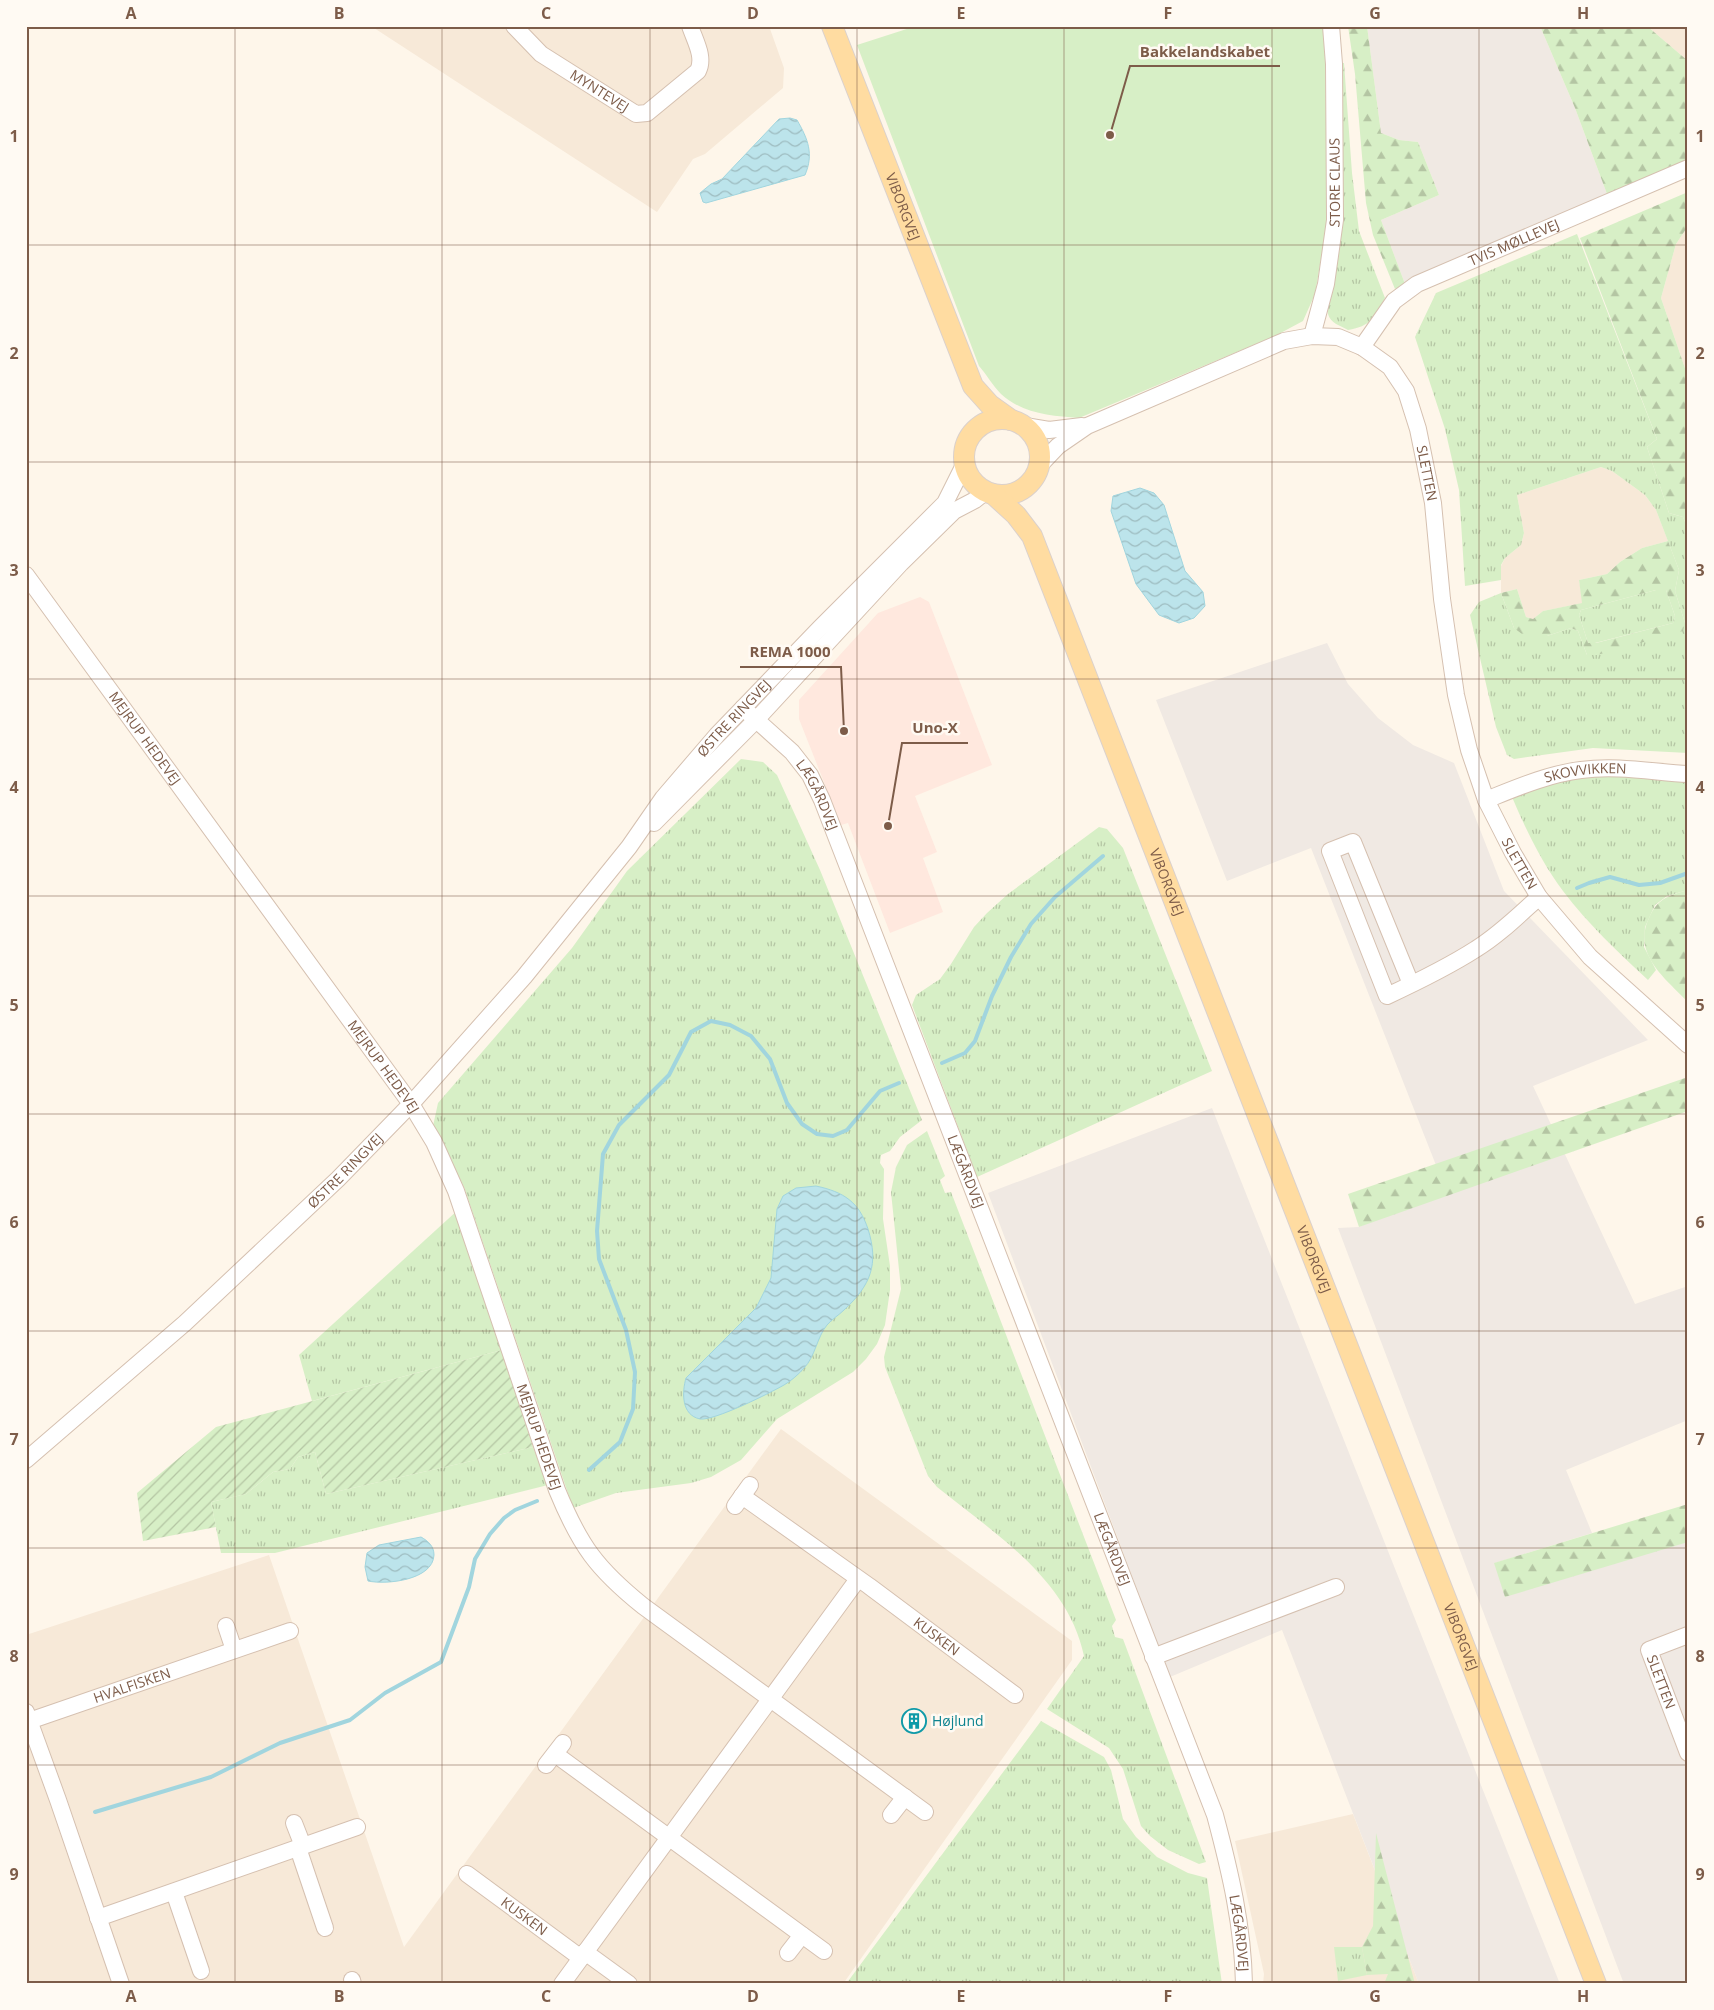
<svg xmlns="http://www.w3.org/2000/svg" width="1714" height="2010" viewBox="0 0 1714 2010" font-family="'Open Sans',sans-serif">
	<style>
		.residential { fill: #f7e9d8 }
		.commercial { fill: #ffe8de }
		.industrial { fill: #f0e9e3 }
		.grass { fill: url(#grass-tufts) }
		.forest { fill: url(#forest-firs); fill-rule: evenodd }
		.park { fill: #d7efc6 }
		.garden { fill: url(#garden-furrows) }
		.water { fill: url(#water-waves); stroke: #a1d5de }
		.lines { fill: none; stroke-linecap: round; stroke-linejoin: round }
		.stream { stroke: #a1d5de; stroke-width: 4 }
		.minor-casing { stroke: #d5c0b0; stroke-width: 18 }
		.major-casing { stroke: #dbd1cc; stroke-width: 22 }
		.minor { stroke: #fff; stroke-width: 16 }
		.major { stroke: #ffdca1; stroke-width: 20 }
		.grid { fill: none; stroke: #7d5c49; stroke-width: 1; stroke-opacity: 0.55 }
		.labels { text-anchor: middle; stroke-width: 5; stroke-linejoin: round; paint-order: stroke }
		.street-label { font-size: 14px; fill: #7d5c49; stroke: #fffaf3 }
		.culture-label { font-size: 14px; fill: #0d838f; stroke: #fffaf3; text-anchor: start }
		.leader { fill: none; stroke: #7d5c49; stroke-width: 2 }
		.callout-dot { fill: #7d5c49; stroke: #fffaf3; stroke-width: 2 }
		.callout-label { font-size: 15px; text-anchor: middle; font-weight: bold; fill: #7d5c49; stroke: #fffaf3; stroke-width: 5; stroke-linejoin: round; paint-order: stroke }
		.neatline { fill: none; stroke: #7d5c49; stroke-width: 2 }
		.grid-label { font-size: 16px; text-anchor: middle; font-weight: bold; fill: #7d5c49 }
	</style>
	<defs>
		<pattern id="grass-tufts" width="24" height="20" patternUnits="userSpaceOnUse" patternTransform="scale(1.25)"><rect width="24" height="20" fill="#d7efc6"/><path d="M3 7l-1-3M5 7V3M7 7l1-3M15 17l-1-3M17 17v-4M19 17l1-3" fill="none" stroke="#b4c5a3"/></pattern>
		<pattern id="forest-firs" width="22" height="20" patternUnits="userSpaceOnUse" patternTransform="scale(1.25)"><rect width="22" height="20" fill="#d7efc6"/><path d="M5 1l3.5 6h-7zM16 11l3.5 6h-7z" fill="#b4c5a3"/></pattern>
		<pattern id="garden-furrows" width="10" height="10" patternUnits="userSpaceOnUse" patternTransform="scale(1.25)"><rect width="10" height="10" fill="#d7efc6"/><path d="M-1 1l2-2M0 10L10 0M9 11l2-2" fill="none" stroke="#b4c5a3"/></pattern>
		<pattern id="water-waves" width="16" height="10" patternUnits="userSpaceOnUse" patternTransform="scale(1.25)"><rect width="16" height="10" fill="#bce4eb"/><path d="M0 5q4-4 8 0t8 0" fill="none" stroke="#9ebcc0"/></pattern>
	</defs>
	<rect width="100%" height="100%" fill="#fef6ea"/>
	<!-- residential -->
	<g class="residential">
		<polygon points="371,26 769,26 784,68 783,88 705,154 693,159 657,212"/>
		<polygon points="1647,26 1688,26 1688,61"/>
		<polygon points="1688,226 1688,377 1661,298 1676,244"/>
		<polygon points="1601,467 1612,471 1645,495 1656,510 1668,541 1642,548 1620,562 1607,574 1579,580 1583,603 1543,611 1533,619 1526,617 1517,589 1501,593 1501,566 1505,558 1521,545 1524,533 1517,495"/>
		<polygon points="781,1429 1072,1641 1072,1660 843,1984 29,1984 26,1977 26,1635 269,1555 404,1947"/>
		<polygon points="1353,1814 1419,1984 1263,1984 1264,1974 1235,1841"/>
	</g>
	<!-- commercial -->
	<polygon class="commercial" points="920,597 929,602 992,765 915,796 937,852 923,858 943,912 890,933 848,823 841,825 799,719 799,700 878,613"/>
	<!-- industrial -->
	<g class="industrial">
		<polygon points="1367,26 1540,26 1575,108 1607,194 1436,267 1405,284 1381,220 1439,195 1418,142 1399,140 1381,133"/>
		<polygon points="1327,643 1348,684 1378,718 1413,745 1454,763 1504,891 1648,1040 1533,1086 1635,1304 1688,1286 1688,1420 1566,1470 1592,1533 1495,1563 1688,1541 1688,1984 1624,1984 1338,1228 1359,1227 1445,1188 1311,848 1227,881 1156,700"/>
		<polygon points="1212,1108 1560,1984 1419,1984 1282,1630 1170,1677 988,1193"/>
	</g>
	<!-- grass -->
	<g class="grass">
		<path d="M 1340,63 L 1344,63 L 1352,173 L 1359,231 L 1385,298 C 1374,318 1371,326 1348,330 C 1341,326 1330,323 1328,314 C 1323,295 1338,266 1340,247 C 1346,186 1342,124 1340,63 Z"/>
		<polygon points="1577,234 1657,439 1647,447 1669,513 1683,517 1688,529 1688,753 1593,748 1514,759 1507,755 1496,727 1470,615 1479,602 1501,593 1514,628 1547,636 1571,628 1578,631 1587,655 1685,623 1675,591 1679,570 1656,510 1645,495 1612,471 1601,467 1517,495 1524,533 1521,545 1505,558 1501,565 1501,580 1465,586 1459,490 1445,429 1415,337 1436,293"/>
		<polygon points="1656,590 1666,590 1675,616 1673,623 1595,643 1588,643 1579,615 1581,610"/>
		<polygon points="741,759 763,762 777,775 820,870 922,1120 900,1137 890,1151 881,1155 880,1163 884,1169 883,1219 890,1266 890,1290 885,1325 877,1344 866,1359 853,1372 777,1419 741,1460 711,1477 691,1483 616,1493 573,1508 464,1187 433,1126 438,1103 572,948 627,871"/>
		<path d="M 1604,775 L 1688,781 L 1688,890 L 1667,896 L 1655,905 L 1645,927 L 1644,947 L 1656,970 L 1648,980 C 1618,952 1588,924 1563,891 C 1542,863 1526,830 1512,797 L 1563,779 Z"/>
		<polygon points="1099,827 1107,829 1123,848 1212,1071 977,1177 912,1005 916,995 940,979 951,964 974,927 987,913 1008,894"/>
		<path d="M 927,1131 L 945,1176 L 940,1180 L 945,1193 L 951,1192 L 1116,1620 L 1112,1626 L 1115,1637 L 1123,1639 L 1206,1862 L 1199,1864 L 1168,1850 L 1150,1836 L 1141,1826 L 1123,1769 L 1109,1748 L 1047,1709 L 1084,1656 C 1068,1579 994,1533 937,1487 L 928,1476 L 885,1367 L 884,1357 L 901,1289 L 891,1192 L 896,1167 L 907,1145 Z"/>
		<polygon points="459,1209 502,1350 312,1401 299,1355"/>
		<polygon points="533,1447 548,1485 275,1553 221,1553 211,1502 246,1494 273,1472 290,1469 298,1457 315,1452 326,1494"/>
		<polygon points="1041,1721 1104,1757 1111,1770 1123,1819 1136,1837 1157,1857 1188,1873 1207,1878 1222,1984 846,1984"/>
		<polygon points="1334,1947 1362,1947 1367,1975 1338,1981"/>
	</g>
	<!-- forest -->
	<g class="forest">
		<polygon points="1348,26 1367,26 1381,133 1399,140 1418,142 1439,195 1381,220 1405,284 1395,289 1373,235 1366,203 1355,74"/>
		<polygon points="1540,26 1647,26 1688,61 1688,160 1607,194 1575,108"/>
		<polygon points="1688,192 1688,226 1676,244 1661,298 1688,377 1688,529 1683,517 1669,513 1647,447 1657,439 1580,238"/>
		<path d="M 1668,541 L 1679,570 L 1675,591 L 1685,623 L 1683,631 L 1597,655 L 1587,655 L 1578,631 L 1571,628 L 1547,636 L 1526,637 L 1514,628 L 1501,593 L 1517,589 L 1526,617 L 1533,619 L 1543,611 L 1582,603 L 1579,580 L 1607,574 L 1620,562 L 1642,548 ZM 1656,590 L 1666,590 L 1675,616 L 1673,623 L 1596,643 L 1588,643 L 1579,615 L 1581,610 Z"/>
		<path d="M 1688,890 L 1688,1002 C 1665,978 1632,954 1649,918 C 1658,898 1668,896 1688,890 Z"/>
		<polygon points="1688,1077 1688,1111 1359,1227 1348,1194"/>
		<polygon points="1688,1504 1688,1542 1505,1597 1494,1563"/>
		<polygon points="1376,1833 1415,1984 1384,1984 1388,1974 1367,1975 1362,1947 1373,1926"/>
	</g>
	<!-- park -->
	<path class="park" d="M 916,26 L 1325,26 L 1327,223 L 1315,294 L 1303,321 L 1275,336 L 1079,418 C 1051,416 1023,414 1001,394 C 993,386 987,375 979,366 L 857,45 Z"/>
	<!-- garden -->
	<polygon class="garden" points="502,1350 533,1447 326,1494 315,1452 298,1457 290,1469 273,1472 246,1494 211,1502 216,1527 143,1541 137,1493 216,1427"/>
	<!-- water -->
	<g class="water">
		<path d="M 790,118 L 797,120 C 808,139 814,154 805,175 L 706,203 L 703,202 L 700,193 L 711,184 L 722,179 L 779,119 Z"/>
		<polygon points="1140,488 1154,493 1164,505 1185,571 1203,592 1205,606 1194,618 1179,623 1159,615 1136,584 1111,511 1113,496"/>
		<path d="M 816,1186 C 844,1192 859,1202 868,1229 C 879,1264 871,1285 844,1310 C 839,1315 832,1319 827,1325 C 817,1337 815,1357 804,1368 C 799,1374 791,1381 784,1385 C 770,1393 714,1421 700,1419 C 681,1415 682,1392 686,1378 L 756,1308 L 771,1278 L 777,1209 L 783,1196 L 796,1188 Z"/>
		<path d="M 421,1537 C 428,1541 434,1546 434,1555 C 433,1580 387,1585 368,1581 L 365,1567 L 367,1553 L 379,1545 Z"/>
	</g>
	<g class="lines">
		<!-- stream -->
		<g class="stream">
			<polyline points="1577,888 1589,883 1610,877 1639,885 1660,883 1688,873"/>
			<polyline points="942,1063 965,1053 975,1041 992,996 1011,957 1031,924 1055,897 1103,856"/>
			<polyline points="589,1470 620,1442 633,1409 635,1372 626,1330 599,1259 597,1231 603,1154 619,1125 669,1075 691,1032 711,1021 730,1025 751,1036 770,1059 787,1103 802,1124 817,1134 833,1136 847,1130 880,1091 899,1083"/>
			<polyline points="95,1812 211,1777 280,1743 350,1720 385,1693 441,1662 469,1587 475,1559 490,1534 504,1518 515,1510 537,1501"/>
		</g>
		<defs>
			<g id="minor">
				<path id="s1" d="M 514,26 L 541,54 L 636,114 L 647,113 L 698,71 C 705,57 695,41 690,26"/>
				<path id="s2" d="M 1312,336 L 1326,284 L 1335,220 L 1334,64 L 1331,26"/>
				<path id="s3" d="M 1362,347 L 1394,301 L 1417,284 L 1688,168"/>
				<polyline points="1025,426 1049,430 1082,426"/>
				<path id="s4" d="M 1039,466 L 1058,446 L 1087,426 L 1284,341 L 1312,336 L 1338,337 L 1362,347 L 1390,367 L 1406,391 L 1418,429 L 1433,503 L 1442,599 L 1456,695 L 1469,750 L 1486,800 L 1513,853 L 1539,897 L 1590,957 L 1688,1045"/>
				<path id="s5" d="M 26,575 L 411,1104 L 434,1142 L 456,1191 L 557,1490 C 580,1546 597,1569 643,1606 L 925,1812"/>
				<path id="s6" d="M 743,708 L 792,752 L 810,775 L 822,800 L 1215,1815 C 1230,1871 1243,1926 1244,1984"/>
				<path id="s7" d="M 1486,800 C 1516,788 1548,774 1581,770 C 1616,765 1653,772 1688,774"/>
				<polyline points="654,823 756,720 901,563 954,511 975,500 985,492"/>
				<path d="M 1411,984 L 1353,842 L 1330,851 L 1387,996 C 1417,982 1448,967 1476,949 C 1499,935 1519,915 1539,897"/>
				<path id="s8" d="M 26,1460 L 185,1323 L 338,1179 L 411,1104 L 524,977 L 629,847 L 663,798 L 717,735 L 820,628 L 945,503 L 965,463"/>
				<path id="s9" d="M 742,1496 L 869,1586 L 1015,1695"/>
				<polyline points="735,1506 750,1485"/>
				<polyline points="226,1626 234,1650"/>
				<path id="s10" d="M 1688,1635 L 1649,1650 L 1688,1753"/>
				<polyline points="1153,1657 1336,1587"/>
				<polyline points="26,1712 58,1800 121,1984"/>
				<path id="s11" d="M 29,1721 L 290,1631"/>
				<polyline points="555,1754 824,1951"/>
				<polyline points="546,1765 563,1743"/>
				<polyline points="891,1815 905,1797"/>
				<polyline points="294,1823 303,1846"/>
				<polyline points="298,1848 325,1928"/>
				<path id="s12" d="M 467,1874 L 581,1958"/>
				<polyline points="174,1892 201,1971"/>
				<polyline points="98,1918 357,1827"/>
				<polyline points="585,1952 629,1984"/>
				<polyline points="788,1953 802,1935"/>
				<polyline points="352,1980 353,1984"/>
				<polyline points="562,1984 858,1579"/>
			</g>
			<g id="major">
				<path id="s13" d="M 832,26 L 973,386 L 990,405 L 1011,420"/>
				<circle cx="1002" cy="457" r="38"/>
				<path id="s14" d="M 993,494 L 1016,515 L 1032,536 L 1596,1984"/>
			</g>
		</defs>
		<!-- minor casing -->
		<use href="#minor" class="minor-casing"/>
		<!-- major casing -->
		<use href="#major" class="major-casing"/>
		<!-- minor -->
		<use href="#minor" class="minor"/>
		<!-- major -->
		<use href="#major" class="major"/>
	</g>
	<!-- grid -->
	<path class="grid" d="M 235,26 L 235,1984M 442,26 L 442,1984M 650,26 L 650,1984M 857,26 L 857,1984M 1064,26 L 1064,1984M 1272,26 L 1272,1984M 1479,26 L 1479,1984M 26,245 L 1688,245M 26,462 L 1688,462M 26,679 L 1688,679M 26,896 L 1688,896M 26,1114 L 1688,1114M 26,1331 L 1688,1331M 26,1548 L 1688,1548M 26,1765 L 1688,1765"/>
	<!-- icons -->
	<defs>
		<symbol id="building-ring" viewBox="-11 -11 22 22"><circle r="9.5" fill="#fffaf3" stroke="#0f9aa8" stroke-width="1.5"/><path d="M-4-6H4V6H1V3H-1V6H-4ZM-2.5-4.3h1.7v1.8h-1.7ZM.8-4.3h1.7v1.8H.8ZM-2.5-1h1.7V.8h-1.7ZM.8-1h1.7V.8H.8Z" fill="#0f9aa8"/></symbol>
	</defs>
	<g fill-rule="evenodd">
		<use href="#building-ring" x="900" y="1707" width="28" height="28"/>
	</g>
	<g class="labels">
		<!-- street labels -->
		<g class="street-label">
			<text dy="5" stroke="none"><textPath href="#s1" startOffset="108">MYNTEVEJ</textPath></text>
			<text dy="5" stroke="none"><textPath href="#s2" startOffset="156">STORE CLAUS</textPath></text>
			<text dy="5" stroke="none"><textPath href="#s13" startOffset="194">VIBORGVEJ</textPath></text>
			<text dy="5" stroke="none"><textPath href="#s3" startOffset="190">TVIS MØLLEVEJ</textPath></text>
			<text dy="5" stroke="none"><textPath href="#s4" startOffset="506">SLETTEN</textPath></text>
			<text dy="5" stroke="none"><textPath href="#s8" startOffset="1028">ØSTRE RINGVEJ</textPath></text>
			<text dy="5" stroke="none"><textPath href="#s5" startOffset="202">MEJRUP HEDEVEJ</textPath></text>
			<text dy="5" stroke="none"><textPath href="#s7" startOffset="104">SKOVVIKKEN</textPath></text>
			<text dy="5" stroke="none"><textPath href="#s6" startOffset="116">LÆGÅRDVEJ</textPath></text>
			<text dy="5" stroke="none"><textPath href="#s4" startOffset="911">SLETTEN</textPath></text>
			<text dy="5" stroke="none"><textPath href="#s14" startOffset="429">VIBORGVEJ</textPath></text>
			<text dy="5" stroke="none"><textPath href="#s5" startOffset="608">MEJRUP HEDEVEJ</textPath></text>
			<text dy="5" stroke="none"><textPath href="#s8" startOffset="431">ØSTRE RINGVEJ</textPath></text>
			<text dy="5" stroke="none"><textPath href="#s6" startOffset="521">LÆGÅRDVEJ</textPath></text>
			<text dy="5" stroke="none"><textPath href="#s14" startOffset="834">VIBORGVEJ</textPath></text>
			<text dy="5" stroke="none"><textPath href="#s5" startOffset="1012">MEJRUP HEDEVEJ</textPath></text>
			<text dy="5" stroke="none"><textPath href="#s6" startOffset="926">LÆGÅRDVEJ</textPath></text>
			<text dy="5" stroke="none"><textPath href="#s9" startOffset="240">KUSKEN</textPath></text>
			<text dy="5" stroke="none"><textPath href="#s14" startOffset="1239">VIBORGVEJ</textPath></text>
			<text dy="5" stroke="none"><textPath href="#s10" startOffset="76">SLETTEN</textPath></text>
			<text dy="5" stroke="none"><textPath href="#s11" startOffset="109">HVALFISKEN</textPath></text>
			<text dy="5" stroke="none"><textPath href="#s12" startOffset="71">KUSKEN</textPath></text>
			<text dy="5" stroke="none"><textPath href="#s6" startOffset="1332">LÆGÅRDVEJ</textPath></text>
		</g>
		<!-- culture labels -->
		<g class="culture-label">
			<text x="932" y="1726">Højlund</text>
		</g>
	</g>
	<!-- callouts -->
	<path class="leader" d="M1110 135L1130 66H1280M844 731L841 667H740M888 826L902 743H968"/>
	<g class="callout-dot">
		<circle cx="1110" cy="135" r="5"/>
		<circle cx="844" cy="731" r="5"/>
		<circle cx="888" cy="826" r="5"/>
	</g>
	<g class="callout-label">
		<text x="1205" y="57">Bakkelandskabet</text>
		<text x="790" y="657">REMA 1000</text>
		<text x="935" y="733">Uno-X</text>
	</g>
	<!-- border -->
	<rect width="1714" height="2010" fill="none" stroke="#fffaf3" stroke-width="55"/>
	<rect x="28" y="28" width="1658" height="1954" class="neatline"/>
	<g class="grid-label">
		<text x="131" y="19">A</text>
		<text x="339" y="19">B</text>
		<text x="546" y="19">C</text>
		<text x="753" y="19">D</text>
		<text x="961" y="19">E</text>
		<text x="1168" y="19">F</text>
		<text x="1375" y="19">G</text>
		<text x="1583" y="19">H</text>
		<text x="14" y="142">1</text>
		<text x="1700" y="142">1</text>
		<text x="14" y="359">2</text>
		<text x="1700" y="359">2</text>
		<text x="14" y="576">3</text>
		<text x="1700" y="576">3</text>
		<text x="14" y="793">4</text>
		<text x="1700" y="793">4</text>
		<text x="14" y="1011">5</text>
		<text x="1700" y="1011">5</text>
		<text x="14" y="1228">6</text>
		<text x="1700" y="1228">6</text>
		<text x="14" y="1445">7</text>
		<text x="1700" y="1445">7</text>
		<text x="14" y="1662">8</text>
		<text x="1700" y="1662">8</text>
		<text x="14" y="1880">9</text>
		<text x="1700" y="1880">9</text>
		<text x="131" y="2002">A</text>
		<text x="339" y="2002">B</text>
		<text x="546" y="2002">C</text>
		<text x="753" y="2002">D</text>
		<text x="961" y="2002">E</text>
		<text x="1168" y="2002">F</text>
		<text x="1375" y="2002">G</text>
		<text x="1583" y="2002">H</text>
	</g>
</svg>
